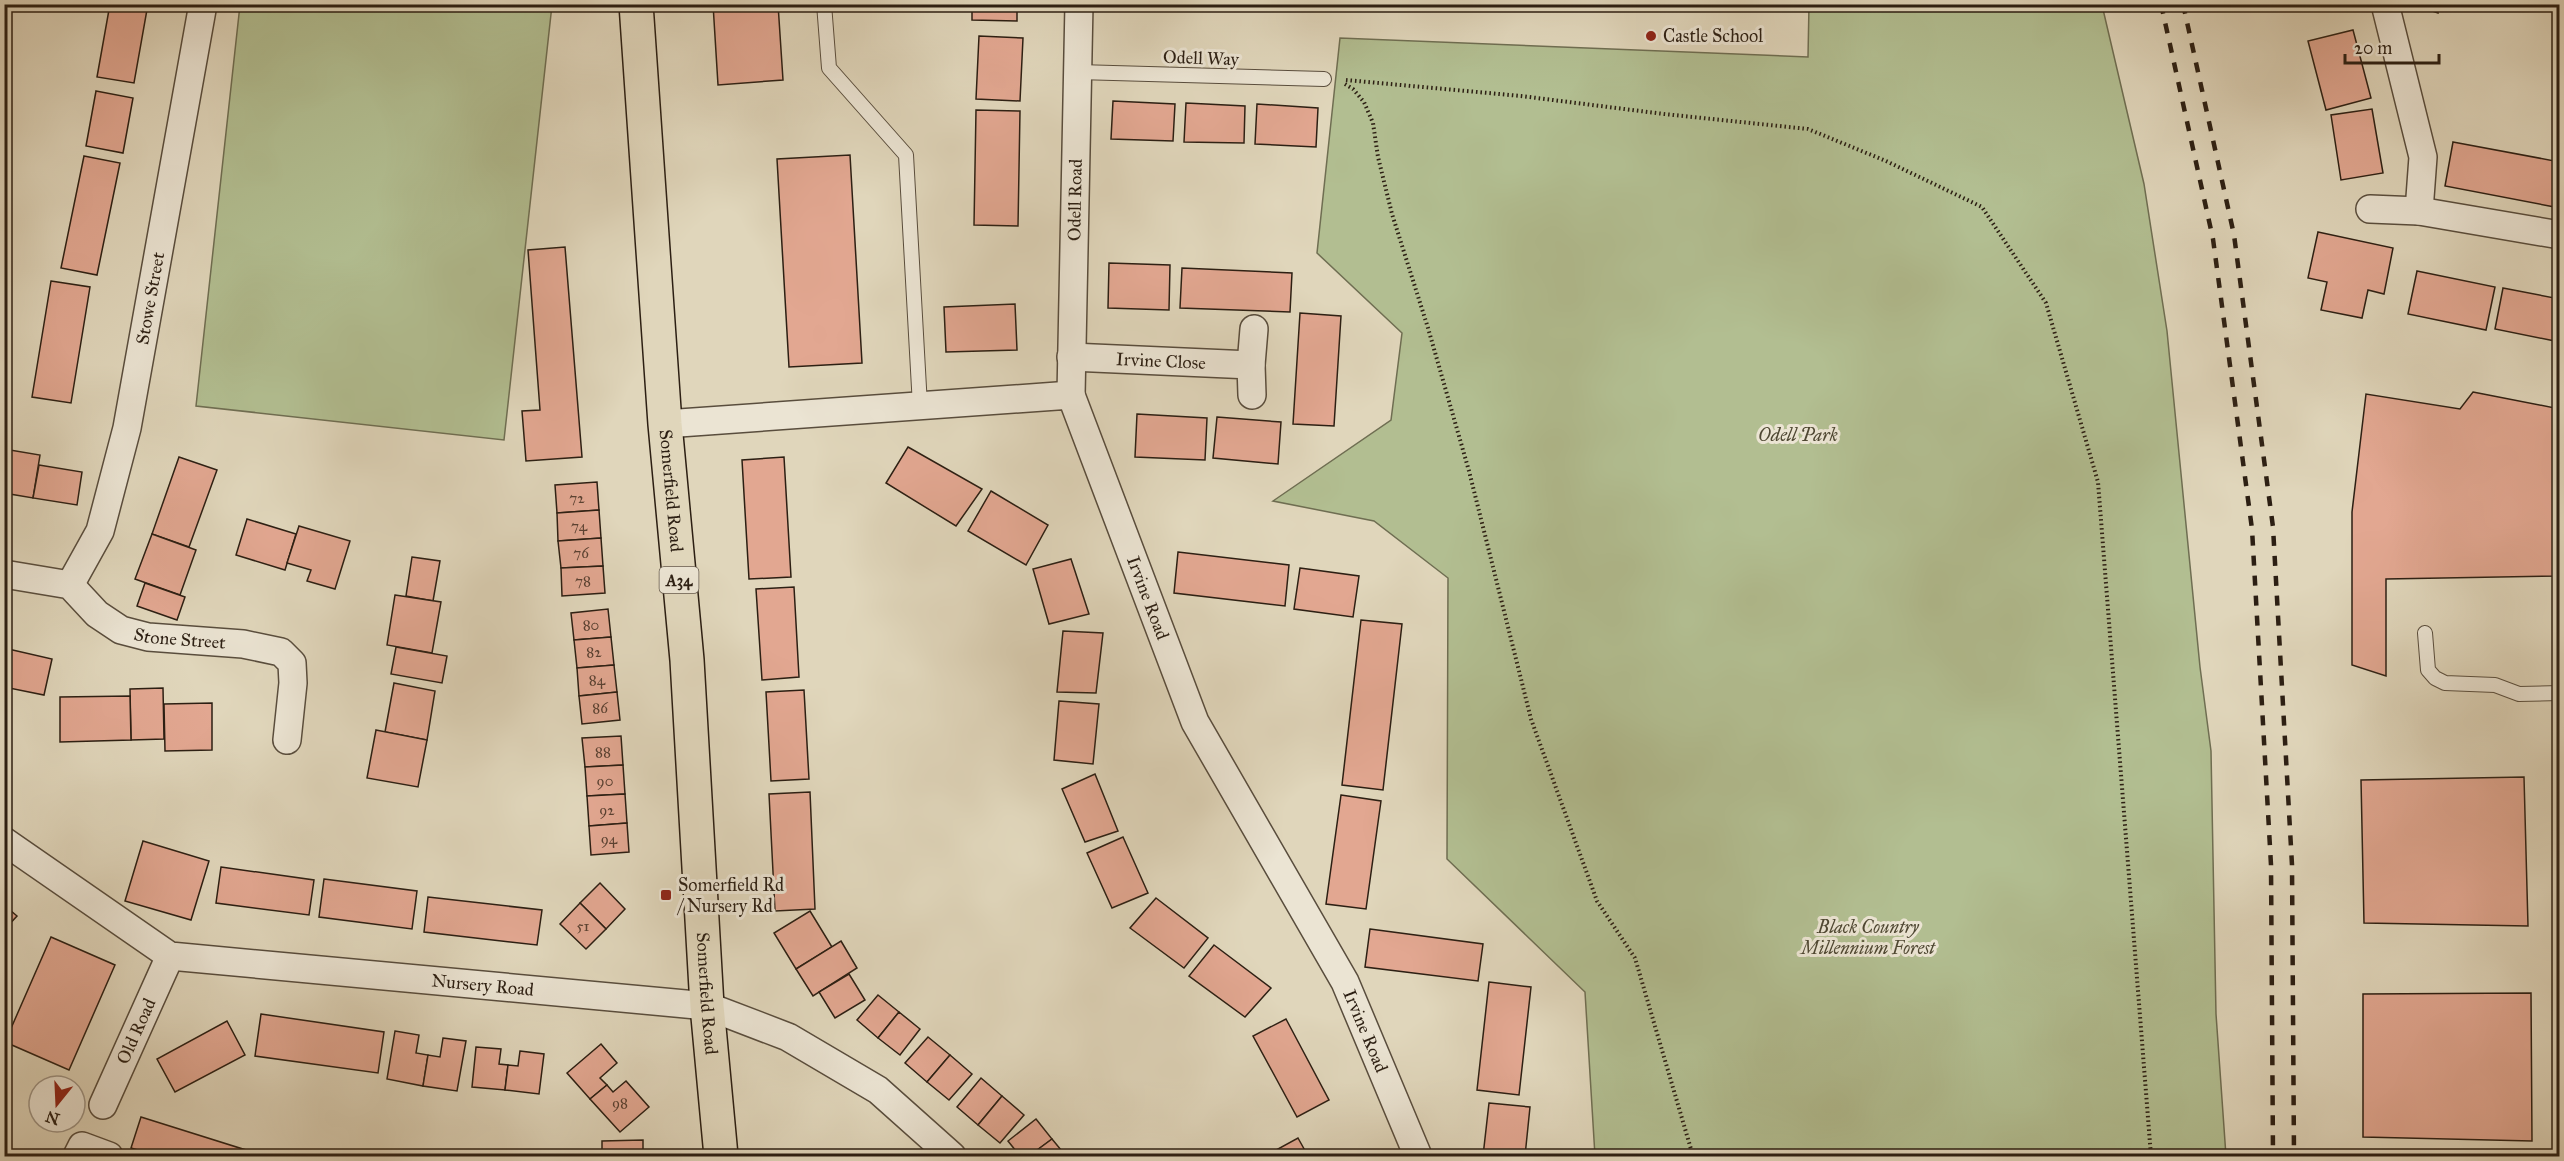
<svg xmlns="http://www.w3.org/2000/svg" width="2564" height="1161" viewBox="0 0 2564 1161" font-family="'IM FELL Great Primer',serif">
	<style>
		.green { fill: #b2be91; stroke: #6f6e52; stroke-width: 1.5 }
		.building { fill: #e2a791; stroke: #2c1f13; stroke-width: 1.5 }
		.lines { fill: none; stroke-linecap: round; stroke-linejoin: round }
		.lane-casing { stroke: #594d3d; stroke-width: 16 }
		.street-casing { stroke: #594d3d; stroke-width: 30 }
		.highway-casing { stroke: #2c1f13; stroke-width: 36 }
		.path { stroke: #2c1f13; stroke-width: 4; stroke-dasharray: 1.5 3; stroke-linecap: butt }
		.lane { stroke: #ebe4d3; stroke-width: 14 }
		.street { stroke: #ebe4d3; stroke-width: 27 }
		.highway { stroke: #e0d6bb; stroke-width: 33 }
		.rail { stroke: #2c1f13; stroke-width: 4.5; stroke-dasharray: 10 10; stroke-linecap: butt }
		.poi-dot { fill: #8f2418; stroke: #ebe4d3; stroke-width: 2 }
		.labels { text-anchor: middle; stroke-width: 6; stroke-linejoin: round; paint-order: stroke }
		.number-label { font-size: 15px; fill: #5a4132 }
		.shield { fill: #ebe4d3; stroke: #655a4d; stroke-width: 1.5 }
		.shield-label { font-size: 16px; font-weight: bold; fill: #2c1f13 }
		.poi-label { font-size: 18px; fill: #2c1f13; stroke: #ebe4d3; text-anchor: start }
		.street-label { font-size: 18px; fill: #2c1f13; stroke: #ebe4d3 }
		.park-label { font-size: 18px; font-style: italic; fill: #4e4732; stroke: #ebe4d3 }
	</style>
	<rect width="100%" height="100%" fill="#e0d6bb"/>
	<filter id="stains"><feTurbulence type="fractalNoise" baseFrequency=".00333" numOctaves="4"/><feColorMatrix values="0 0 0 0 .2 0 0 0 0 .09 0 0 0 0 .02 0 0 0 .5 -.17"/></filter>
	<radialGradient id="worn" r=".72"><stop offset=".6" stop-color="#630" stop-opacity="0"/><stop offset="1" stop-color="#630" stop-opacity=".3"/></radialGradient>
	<!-- green -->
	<g class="green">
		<polygon points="240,5 552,5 504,440 196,406"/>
		<polygon points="1809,5 2102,5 2144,184 2167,331 2200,667 2211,751 2216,1014 2226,1156 1595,1156 1585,992 1447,859 1448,578 1374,521 1273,501 1391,420 1402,333 1317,253 1340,38 1808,57"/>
	</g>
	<!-- building -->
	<g class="building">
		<polygon points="110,4 148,4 134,83 97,77"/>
		<polygon points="713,4 778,4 783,80 718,85"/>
		<polygon points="972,4 1017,4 1017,21 972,20"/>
		<polygon points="2412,4 2439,4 2438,13"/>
		<polygon points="2353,30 2371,98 2326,110 2308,41"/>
		<polygon points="979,36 1023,38 1020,101 976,99"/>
		<polygon points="96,91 133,98 123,153 86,146"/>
		<polygon points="1113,101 1175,104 1173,141 1111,139"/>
		<polygon points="1186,103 1245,106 1244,143 1184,142"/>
		<polygon points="1257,104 1318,108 1316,147 1255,144"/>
		<polygon points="2372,109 2383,173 2341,180 2331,115"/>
		<polygon points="976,110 1020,111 1018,226 974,225"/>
		<polygon points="2453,142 2560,162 2560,208 2445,186"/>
		<polygon points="850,155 862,363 789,367 777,159"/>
		<polygon points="84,156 120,163 97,275 61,268"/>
		<polygon points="2318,232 2393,248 2384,294 2368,290 2362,318 2321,310 2327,282 2308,278"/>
		<polygon points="565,247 582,457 526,461 522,411 540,410 528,250"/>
		<polygon points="1109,263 1170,265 1169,310 1108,308"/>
		<polygon points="1182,268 1292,273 1290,312 1180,308"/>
		<polygon points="2417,271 2495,287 2486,330 2408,314"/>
		<polygon points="51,281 90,287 71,403 32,397"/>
		<polygon points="2503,288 2560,299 2560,342 2495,329"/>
		<polygon points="1015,304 1017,350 946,352 944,307"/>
		<polygon points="1300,313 1341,316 1334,426 1293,424"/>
		<polygon points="2473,392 2560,409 2560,576 2386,579 2386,676 2352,665 2352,512 2366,394 2460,409"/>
		<polygon points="1137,414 1207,418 1205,460 1135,457"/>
		<polygon points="1217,417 1281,422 1278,464 1213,458"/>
		<polygon points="908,447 982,489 956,526 886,483"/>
		<polygon points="4,449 40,455 33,498 4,493"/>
		<polygon points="179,457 217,470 189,547 152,534"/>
		<polygon points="784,457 791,577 749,579 742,460"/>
		<polygon points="39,465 82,472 77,505 33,498"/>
		<polygon points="597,482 599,510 557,513 555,485"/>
		<polygon points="991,491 1048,525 1026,565 968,531"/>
		<polygon points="599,510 601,538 558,541 557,513"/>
		<polygon points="247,519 296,534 285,570 236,555"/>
		<polygon points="299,526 350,541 335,589 307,581 311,570 287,563"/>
		<polygon points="152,534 196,550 180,595 135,579"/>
		<polygon points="601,538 603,566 561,568 558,541"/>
		<polygon points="1178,552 1289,565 1285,606 1174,593"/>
		<polygon points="412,557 440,561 433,601 406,596"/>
		<polygon points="1071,559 1089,614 1049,624 1033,569"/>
		<polygon points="603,566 605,593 562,596 561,568"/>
		<polygon points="1300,568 1359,576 1353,617 1294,609"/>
		<polygon points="145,583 185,597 177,620 137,606"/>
		<polygon points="794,587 799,677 762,680 756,589"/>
		<polygon points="395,595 441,602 432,653 387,645"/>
		<polygon points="608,609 611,637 574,640 571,613"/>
		<polygon points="1361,620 1402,624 1383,790 1342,785"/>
		<polygon points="1063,631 1103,633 1096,693 1057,692"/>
		<polygon points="611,637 614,665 577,668 574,640"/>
		<polygon points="396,647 447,656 442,683 391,674"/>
		<polygon points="4,648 52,659 44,695 4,687"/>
		<polygon points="614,665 617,692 579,696 577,668"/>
		<polygon points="394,683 435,691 427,740 385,732"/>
		<polygon points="163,688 164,739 131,740 130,689"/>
		<polygon points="804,690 809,779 771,781 766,692"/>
		<polygon points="617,692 620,720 582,724 579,696"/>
		<polygon points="130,696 131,740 60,742 60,697"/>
		<polygon points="1059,701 1099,704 1093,764 1054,760"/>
		<polygon points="212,703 212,750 165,751 164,704"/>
		<polygon points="376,730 427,740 418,787 367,778"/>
		<polygon points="621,736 623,765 585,767 582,738"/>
		<polygon points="623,765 625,794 587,796 585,767"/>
		<polygon points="4,766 10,767 4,789"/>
		<polygon points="1095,774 1118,831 1085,842 1062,789"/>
		<polygon points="2524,777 2528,926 2364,923 2361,780"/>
		<polygon points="810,792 815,909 775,911 769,794"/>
		<polygon points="625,794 627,823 589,826 587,796"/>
		<polygon points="1341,795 1381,801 1366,909 1326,904"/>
		<polygon points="627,823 629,852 591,855 589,826"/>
		<polygon points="1123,837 1148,893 1112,908 1087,853"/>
		<polygon points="143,841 209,861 191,920 125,901"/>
		<polygon points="221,867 314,880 309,915 216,903"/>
		<polygon points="324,879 417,891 412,929 319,917"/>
		<polygon points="600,883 625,909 606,929 580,903"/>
		<polygon points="428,897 542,910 537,945 424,932"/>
		<polygon points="1156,898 1208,938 1184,968 1130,928"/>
		<polygon points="580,903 606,929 586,949 560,924"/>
		<polygon points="4,905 17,916 4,930"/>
		<polygon points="810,911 832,947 796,969 774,933"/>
		<polygon points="1370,929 1483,944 1478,981 1365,967"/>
		<polygon points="51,937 115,965 69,1070 5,1042"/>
		<polygon points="841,941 857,968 813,996 796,969"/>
		<polygon points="1214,945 1271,988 1245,1017 1189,976"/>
		<polygon points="849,974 865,1000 835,1018 819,992"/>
		<polygon points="1489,982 1531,987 1519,1095 1477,1090"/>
		<polygon points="2531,993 2532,1141 2363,1137 2363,994"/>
		<polygon points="878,995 899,1012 878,1038 857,1020"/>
		<polygon points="899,1012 920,1029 900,1055 878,1038"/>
		<polygon points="261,1014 384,1032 378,1073 255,1056"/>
		<polygon points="1286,1019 1329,1100 1297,1117 1253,1036"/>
		<polygon points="227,1021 245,1055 175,1092 157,1059"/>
		<polygon points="395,1031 419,1035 416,1053 428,1055 423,1086 387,1079"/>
		<polygon points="928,1037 950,1055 927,1082 905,1063"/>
		<polygon points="443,1038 466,1041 457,1091 423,1086 428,1055 440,1057"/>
		<polygon points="601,1044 617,1063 600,1078 607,1085 590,1099 567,1073"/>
		<polygon points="476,1047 501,1049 499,1064 508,1065 505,1090 472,1087"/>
		<polygon points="520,1051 544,1054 539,1094 505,1090 508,1065 518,1066"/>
		<polygon points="950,1055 972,1074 949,1100 927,1082"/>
		<polygon points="981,1078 1002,1096 978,1125 957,1107"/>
		<polygon points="626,1081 649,1107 620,1132 590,1099 607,1085 613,1092"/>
		<polygon points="1002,1096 1024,1115 1000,1143 978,1125"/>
		<polygon points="1489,1103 1530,1107 1525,1156 1483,1156"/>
		<polygon points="141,1117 262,1155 262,1156 158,1156 131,1148"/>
		<polygon points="1036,1119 1052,1139 1029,1156 1020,1156 1008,1141"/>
		<polygon points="1298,1138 1308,1156 1268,1156 1267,1155"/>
		<polygon points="1052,1139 1066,1156 1029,1156"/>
		<polygon points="643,1140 643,1156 602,1156 602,1141"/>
	</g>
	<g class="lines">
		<defs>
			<g id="lane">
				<polyline points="824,4 829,68 906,155 920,406"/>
				<polyline points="1078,72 1324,79"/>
				<polyline points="2425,633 2428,670 2435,678 2445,683 2495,685 2519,694 2560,693"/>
			</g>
			<g id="street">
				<polyline points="2385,4 2423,157 2419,211"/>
				<polyline points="2370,209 2419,211 2560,235"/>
				<path id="s1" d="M 1071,357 L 1251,365 L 1252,395"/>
				<polyline points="1251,365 1254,329"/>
				<path id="s2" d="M 1071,395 L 1079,4"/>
				<path id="s3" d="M 665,424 L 1071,395 L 1195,722 L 1345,982 L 1418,1156"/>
				<path id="s4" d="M 4,574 L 70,585 L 97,614 L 121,630 L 148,637 L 243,644 L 281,652 L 292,663 L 293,683 L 287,740"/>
				<path id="s5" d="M 70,585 L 100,531 L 127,428 L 203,4"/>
				<path id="s6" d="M 4,841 L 170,956 L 707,1006 L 788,1037 L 878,1090 L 952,1156"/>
				<path id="s7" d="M 103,1105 L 170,956"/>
				<polyline points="77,1156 82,1146 109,1156"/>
			</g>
			<g id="highway">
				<path id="s8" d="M 636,4 L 665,424 L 687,660 L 707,1006 L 721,1156"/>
			</g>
		</defs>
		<!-- lane casing -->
		<use href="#lane" class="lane-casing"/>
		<!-- street casing -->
		<use href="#street" class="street-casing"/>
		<!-- highway casing -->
		<use href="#highway" class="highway-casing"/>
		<!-- path -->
		<g class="path">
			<polyline points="1346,80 1521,96 1664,114 1808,129 1886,161 1982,207 2046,303 2098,482 2151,1156"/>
			<polyline points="1345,84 1353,89 1364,102 1373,123 1378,157 1392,214 1428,328 1469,471 1531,719 1597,901 1635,958 1693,1156"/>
		</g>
		<!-- lane -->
		<use href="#lane" class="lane"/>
		<!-- street -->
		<use href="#street" class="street"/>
		<!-- highway -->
		<use href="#highway" class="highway"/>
		<!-- rail -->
		<g class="rail">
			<polyline points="2161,4 2213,239 2252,529 2271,865 2273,1156"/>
			<polyline points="2183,4 2234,235 2273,527 2292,865 2294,1156"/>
		</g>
	</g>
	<!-- markers -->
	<g class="poi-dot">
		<circle cx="1651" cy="36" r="6"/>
		<rect x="660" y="889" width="12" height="12" rx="3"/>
	</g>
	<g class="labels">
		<!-- number labels -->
		<g class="number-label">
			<text x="577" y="503">72</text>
			<text x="579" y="531">74</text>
			<text x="581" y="558">76</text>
			<text x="583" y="586">78</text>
			<text x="591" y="630">80</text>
			<text x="594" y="657">82</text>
			<text x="597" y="685">84</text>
			<text x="600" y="713">86</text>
			<text x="603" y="757">88</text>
			<text x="605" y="786">90</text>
			<text x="607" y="815">92</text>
			<text x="609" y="844">94</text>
			<text x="583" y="931">51</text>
			<text x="620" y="1108">98</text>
		</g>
		<!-- shield labels -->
		<rect class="shield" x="659.5" y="567" width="39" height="26" rx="4.5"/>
		<g class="shield-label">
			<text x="679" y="586">A34</text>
		</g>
		<!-- poi labels -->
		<g class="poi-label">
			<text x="1663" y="42">Castle School</text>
			<text x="678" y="891">Somerfield Rd<tspan x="678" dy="21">/ Nursery Rd</tspan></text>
		</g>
		<!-- street labels -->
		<g class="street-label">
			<text transform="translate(1201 58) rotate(2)" y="6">Odell Way</text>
			<text dy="6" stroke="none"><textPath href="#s2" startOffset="195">Odell Road</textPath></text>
			<text dy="6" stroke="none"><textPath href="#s5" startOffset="300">Stowe Street</textPath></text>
			<text dy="6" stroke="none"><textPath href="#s1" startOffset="90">Irvine Close</textPath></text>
			<text dy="6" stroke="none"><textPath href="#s8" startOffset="488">Somerfield Road</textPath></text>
			<text dy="6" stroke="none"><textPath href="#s3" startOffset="624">Irvine Road</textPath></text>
			<text dy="6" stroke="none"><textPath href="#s4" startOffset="195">Stone Street</textPath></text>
			<text dy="6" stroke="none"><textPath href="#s6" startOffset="516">Nursery Road</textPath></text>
			<text dy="6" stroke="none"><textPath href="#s8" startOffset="992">Somerfield Road</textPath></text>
			<text dy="6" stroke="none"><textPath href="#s7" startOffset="81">Old Road</textPath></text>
			<text dy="6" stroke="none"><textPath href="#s3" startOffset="1110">Irvine Road</textPath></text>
		</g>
		<!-- park labels -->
		<g class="park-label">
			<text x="1798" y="441">Odell Park</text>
			<text x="1868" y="933">Black Country<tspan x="1868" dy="21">Millennium Forest</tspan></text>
		</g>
	</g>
	<!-- margin -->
	<rect width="2564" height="1161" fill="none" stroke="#e0d6bb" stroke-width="24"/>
	<rect x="6" y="6" width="2552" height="1149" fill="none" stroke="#2c1f13" stroke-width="3"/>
	<rect x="12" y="12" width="2540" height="1137" fill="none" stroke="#2c1f13" stroke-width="1.5"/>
	<!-- north arrow -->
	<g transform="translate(57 1104) rotate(198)"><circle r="28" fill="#ebe4d3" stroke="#9f9586" stroke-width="1.5"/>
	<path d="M0-4.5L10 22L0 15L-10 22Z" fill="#8f2418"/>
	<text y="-9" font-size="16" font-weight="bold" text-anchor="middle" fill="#2c1f13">N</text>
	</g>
	<!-- scale -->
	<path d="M2345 54v9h94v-9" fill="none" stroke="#2c1f13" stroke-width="3"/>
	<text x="2354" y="54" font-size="18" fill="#2c1f13" stroke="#ebe4d3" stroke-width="4.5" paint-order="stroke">20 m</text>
	<rect width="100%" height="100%" filter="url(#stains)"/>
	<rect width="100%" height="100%" fill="url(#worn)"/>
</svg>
